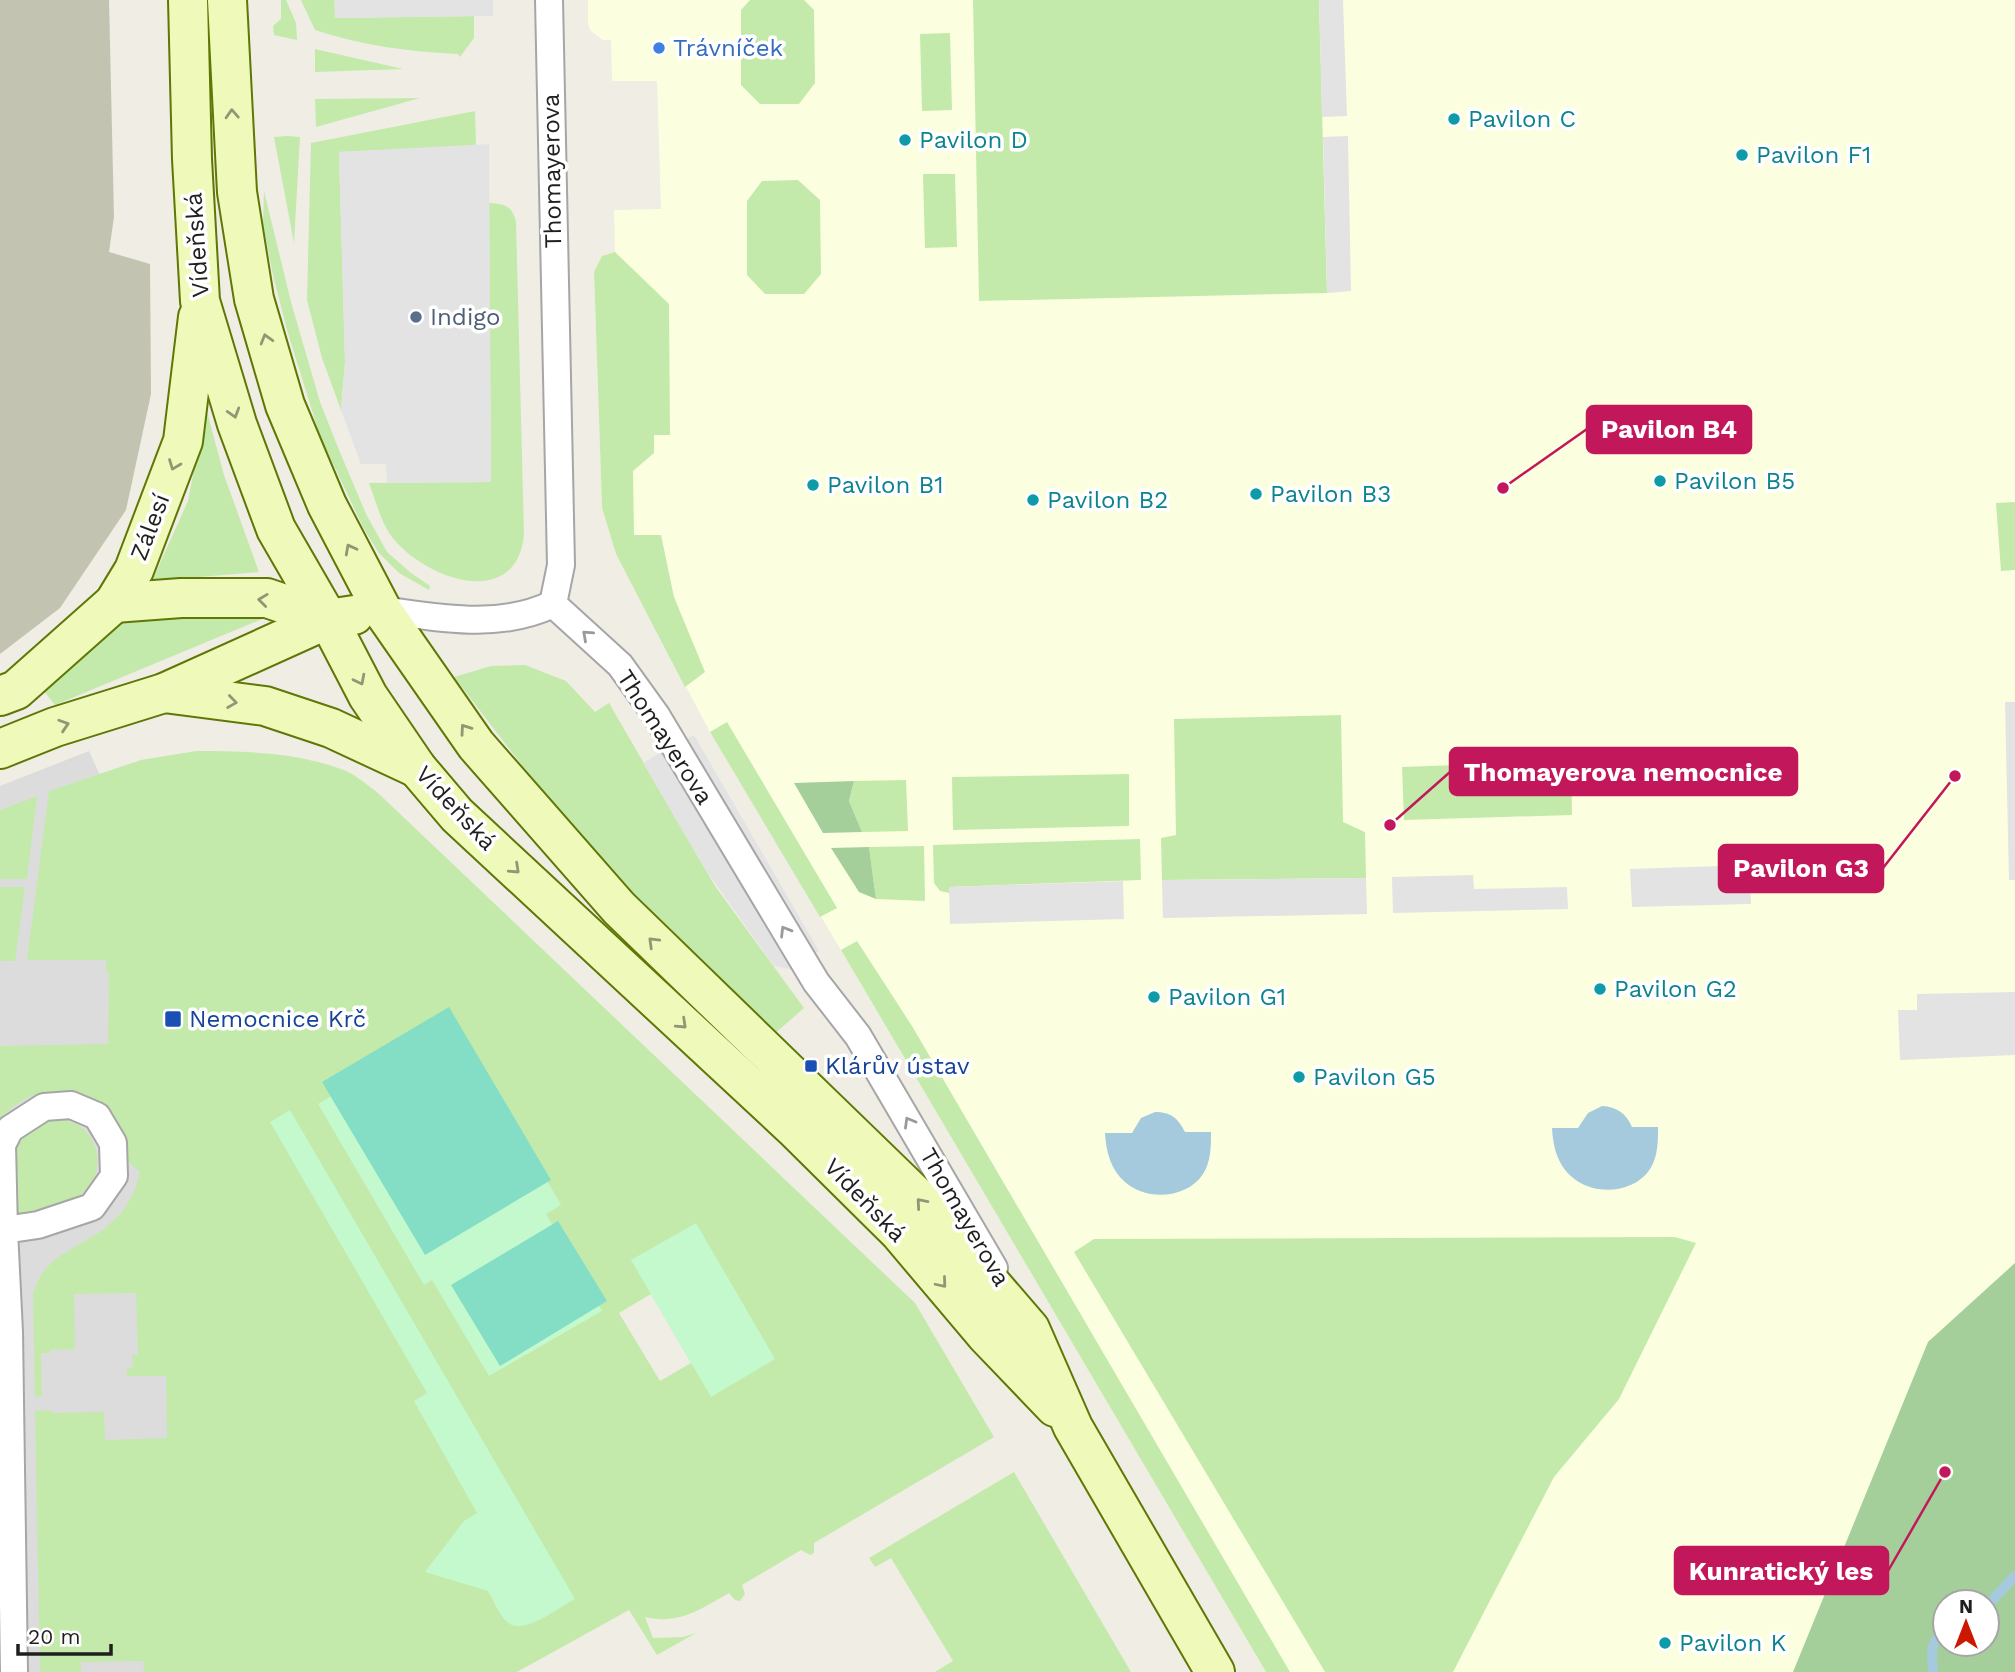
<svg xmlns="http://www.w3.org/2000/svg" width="2015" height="1672" viewBox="0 0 2015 1672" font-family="'Work Sans',sans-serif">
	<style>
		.residential { fill: #dddcdc }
		.education { fill: #fbffdf; fill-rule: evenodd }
		.construction { fill: #c2c4b1 }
		.grass { fill: #c3eaab; fill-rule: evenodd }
		.forest { fill: #a4cf9a; fill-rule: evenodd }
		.park { fill: #c3f9cd }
		.pitch { fill: #84dec6 }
		.parking { fill: #e3e3e3 }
		.water { fill: #a6cadd }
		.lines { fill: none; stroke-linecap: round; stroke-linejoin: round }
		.stream { stroke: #a6cadd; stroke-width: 10 }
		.street-casing { stroke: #a6a6a6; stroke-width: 30 }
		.secondary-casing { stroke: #5e7705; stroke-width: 42 }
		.street { stroke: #fff; stroke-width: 26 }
		.secondary { stroke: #eff9ba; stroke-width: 38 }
		.oneway { stroke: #919774 }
		.oneway2 { stroke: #9a9a9a }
		.shop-dot { fill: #3f7fe0; stroke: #fff; stroke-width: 2.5 }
		.culture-dot { fill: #0f9aa8; stroke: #fff; stroke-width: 2.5 }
		.service-dot { fill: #5c6f8a; stroke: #fff; stroke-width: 2.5 }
		.transit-dot { fill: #1a4fb4; stroke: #fff; stroke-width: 2.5 }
		.labels { text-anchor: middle; stroke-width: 7; stroke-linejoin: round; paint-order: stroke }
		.shop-label { font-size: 24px; fill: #366cbe; stroke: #fff; text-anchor: start }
		.culture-label { font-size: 24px; fill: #0d838f; stroke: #fff; text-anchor: start }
		.street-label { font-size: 24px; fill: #1f1f1f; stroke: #fff }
		.service-label { font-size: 24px; fill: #4e5e75; stroke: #fff; text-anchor: start }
		.transit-label { font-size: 24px; fill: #164399; stroke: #fff; text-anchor: start }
		.leader { fill: none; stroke: #c2185b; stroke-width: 2.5 }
		.callout-dot { fill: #c2185b; stroke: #fff; stroke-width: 2.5 }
		.callout { fill: #c2185b; stroke: #c2185b; stroke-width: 2.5 }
		.callout-label { font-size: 26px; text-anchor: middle; font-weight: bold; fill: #fff }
	</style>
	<rect width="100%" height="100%" fill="#f0ede5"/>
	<!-- residential -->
	<polygon class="residential" points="89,751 177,945 192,1672 0,1672 0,786"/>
	<!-- education -->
	<path class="education" d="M 588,0 L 2015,0 L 2015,1672 L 1266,1672 L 841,950 L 710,732 L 616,554 L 602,508 L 594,272 L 602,256 L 615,252 L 614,210 L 661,209 L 657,81 L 612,81 L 611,40 L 603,40 L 591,31 L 588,24 ZM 1945,1602 L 1987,1602 L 1987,1644 L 1945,1644 Z"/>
	<!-- construction -->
	<polygon class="construction" points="0,0 109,0 114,217 109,252 150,264 151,394 126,510 60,608 0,654"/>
	<!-- grass -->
	<g class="grass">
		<polygon points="281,0 286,0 296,23 297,40 274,35 273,26 281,19"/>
		<path d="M 301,0 L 335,0 L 336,18 L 474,16 L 474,38 L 460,57 L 458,54 C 410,52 360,45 315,30 Z"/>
		<polygon points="750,0 804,0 814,10 815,83 799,104 760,104 741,85 741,10"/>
		<polygon points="973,0 1319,0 1327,293 979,301"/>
		<polygon points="950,33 952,110 922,111 920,34"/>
		<polygon points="315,49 403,69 315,72"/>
		<polygon points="420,98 316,127 315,99"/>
		<polygon points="475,111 476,146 339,152 345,362 341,410 322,358 307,300 311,143"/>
		<polygon points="288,136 300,137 294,243 274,137"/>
		<polygon points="923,174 955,174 957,247 925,248"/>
		<polygon points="798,180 820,200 821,274 804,294 765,294 747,275 747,201 762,181"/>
		<polygon points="264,191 291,302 320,402 339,450 366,514 387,552 411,573 430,586 429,590 399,573 379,553 364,529 320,436 287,330 273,275 263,224"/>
		<path d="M 489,203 C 505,204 511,205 516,221 L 524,535 C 516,614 419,577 389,533 C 380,518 375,499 369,483 L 491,482 Z"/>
		<polygon points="615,252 669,304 670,435 654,435 654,453 633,471 634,535 661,535 674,597 705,672 685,687 616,554 602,508 594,272 602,256"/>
		<polygon points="206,408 224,475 259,572 152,581 188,501"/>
		<polygon points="2015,502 2015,570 2001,571 1996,503"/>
		<polygon points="284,610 55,705 43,690 123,618"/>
		<path d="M 525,665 L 566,681 L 595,712 L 609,703 L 715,886 L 804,1008 L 772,1036 C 694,962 617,883 549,799 C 516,759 486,718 454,677 L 491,666 Z"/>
		<polygon points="1341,715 1343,822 1365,832 1366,878 1162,880 1161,838 1176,835 1174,719"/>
		<polygon points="727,722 837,908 820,917 710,732"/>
		<path d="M 196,751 C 244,751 295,752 341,769 C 354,773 367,785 378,793 L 915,1303 L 994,1437 L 814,1543 L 814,1553 L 810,1555 L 801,1550 L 742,1585 L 745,1594 L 740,1601 L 735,1600 L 729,1593 C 701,1609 679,1625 645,1617 L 653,1638 L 683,1637 L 696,1633 L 657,1655 L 629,1610 L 517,1672 L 144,1672 L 143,1661 L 81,1662 L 81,1672 L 40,1672 L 35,1411 L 51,1410 L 51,1413 L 104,1412 L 105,1440 L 167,1438 L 166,1376 L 127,1376 L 127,1368 L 133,1368 L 132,1355 L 138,1355 L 136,1293 L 74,1294 L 75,1349 L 50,1350 L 50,1353 L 41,1353 L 42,1396 L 35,1397 L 33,1293 L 41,1274 L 55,1259 L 103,1230 L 123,1211 L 134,1192 L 140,1172 L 126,1160 L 64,1091 C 37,1092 18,1098 0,1120 L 0,1046 L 108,1044 L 109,972 L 106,972 L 106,960 L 27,960 L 49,791 L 141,760 ZM 651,1294 L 691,1363 L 660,1381 L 619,1313 Z"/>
		<polygon points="1571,761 1572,815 1404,820 1402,767"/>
		<polygon points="1129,774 1129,826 953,830 952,777"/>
		<polygon points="906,780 908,831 862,832 849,801 854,781"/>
		<polygon points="37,796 27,879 0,879 0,810"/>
		<polygon points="1140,839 1141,880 949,887 949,893 940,891 934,883 933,845"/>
		<polygon points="924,846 925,901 876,899 869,847"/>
		<polygon points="0,887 25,887 15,961 0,961"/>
		<polygon points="857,941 912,1026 1290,1672 1266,1672 841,950"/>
		<path d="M 61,1119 C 68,1121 76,1123 82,1128 C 100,1142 104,1175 85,1191 C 68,1204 46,1214 27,1225 L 16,1217 C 15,1174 3,1123 61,1119 Z"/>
		<polygon points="1675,1237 1696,1243 1619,1399 1554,1477 1453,1672 1325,1672 1074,1252 1094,1239"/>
		<polygon points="1014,1472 1131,1672 935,1672 953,1661 891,1558 875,1567 869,1558"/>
	</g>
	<!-- forest -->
	<g class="forest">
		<polygon points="854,781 849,801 862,832 823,833 794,783"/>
		<polygon points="869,847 876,899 859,892 831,848"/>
		<path d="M 2015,1263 L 2015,1672 L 1793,1672 L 1928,1342 ZM 1945,1602 L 1987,1602 L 1987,1644 L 1945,1644 Z"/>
	</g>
	<!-- park -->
	<g class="park">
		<polygon points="456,1024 561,1205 546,1214 602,1311 489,1376 432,1280 424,1285 318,1104"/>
		<path d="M 290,1110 L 575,1599 C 560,1607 525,1634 510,1624 C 500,1618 494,1601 488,1591 L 425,1572 L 464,1521 L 477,1513 L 414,1401 L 427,1393 L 270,1122 Z"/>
		<polygon points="696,1223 775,1359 711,1397 631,1260"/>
	</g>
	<!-- pitch -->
	<g class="pitch">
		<polygon points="449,1007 551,1180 425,1255 322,1082"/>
		<polygon points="558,1221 607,1301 500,1366 451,1285"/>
	</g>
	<!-- parking -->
	<g class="parking">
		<polygon points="334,0 493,0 493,16 335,18"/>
		<polygon points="1319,0 1343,0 1347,116 1322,117"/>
		<polygon points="1348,136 1351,291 1327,293 1323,137"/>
		<polygon points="489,144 491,482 387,483 386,464 361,464 341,410 345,362 339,152"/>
		<polygon points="2005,702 2015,702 2015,880 2009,880"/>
		<polygon points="694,735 819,951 809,957 684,741"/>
		<polygon points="667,749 795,970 774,966 705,869 643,763"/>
		<polygon points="1749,865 1751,904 1632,907 1630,869"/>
		<polygon points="1473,875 1474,889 1567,887 1568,909 1393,913 1392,877"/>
		<polygon points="1366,878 1367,914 1163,918 1162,880"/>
		<polygon points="1123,881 1124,919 950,924 949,887"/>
		<polygon points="2015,992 2015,1055 1900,1060 1898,1010 1917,1010 1917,994"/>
	</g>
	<!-- water -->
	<g class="water">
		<path d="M 1602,1106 C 1617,1107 1626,1113 1632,1127 L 1658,1127 C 1658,1141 1658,1157 1650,1169 C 1634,1194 1593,1196 1572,1177 C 1557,1164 1553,1146 1552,1128 L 1578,1128 L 1588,1113 Z"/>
		<path d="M 1155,1112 C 1171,1112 1178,1118 1185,1132 L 1211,1132 C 1211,1146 1211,1162 1203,1174 C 1187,1199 1146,1201 1125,1182 C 1111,1170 1106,1152 1105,1133 L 1132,1133 L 1141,1118 Z"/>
	</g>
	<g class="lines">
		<!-- stream -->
		<g class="stream">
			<polyline points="1987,1606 2015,1576"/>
			<path d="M 1933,1672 C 1932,1655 1928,1642 1945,1632"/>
		</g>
		<defs>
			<g id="street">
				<polyline points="549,0 561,565 553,604"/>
				<polyline points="553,604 620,665 656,715 816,982 858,1036 994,1268"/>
				<path d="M 382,610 C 440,618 498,630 553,604"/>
				<polyline points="4,1230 38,1225 92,1207 114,1176 113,1143 97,1116 71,1105 44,1107 10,1129 2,1145 4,1230 9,1332 14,1672"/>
			</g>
			<g id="secondary">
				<polyline points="188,0 192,159 200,301 237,424 276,529 328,619 368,696 417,768 457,815 794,1128 899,1232 986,1335 1055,1407"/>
				<polyline points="227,0 237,192 254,299 285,405 327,505 382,610 476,745 619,908 914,1194 1030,1329 1073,1427 1215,1672"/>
				<polyline points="114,603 181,598 267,598 328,619"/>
				<polyline points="164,693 265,706 331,728 417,768"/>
				<polyline points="0,696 16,690 114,603 134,570 183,441 198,317"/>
				<polyline points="0,749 55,727 164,693 328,619 354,615"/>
			</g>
		</defs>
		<!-- street casing -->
		<use href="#street" class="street-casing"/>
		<!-- secondary casing -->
		<use href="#secondary" class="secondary-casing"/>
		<!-- street -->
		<use href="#street" class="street"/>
		<!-- secondary -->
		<use href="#secondary" class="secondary"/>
	</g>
	<!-- one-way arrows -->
	<defs><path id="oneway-chevron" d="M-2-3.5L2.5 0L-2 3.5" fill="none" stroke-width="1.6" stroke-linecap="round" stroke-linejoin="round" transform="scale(1.75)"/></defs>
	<g class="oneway">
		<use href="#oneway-chevron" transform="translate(232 114) rotate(-93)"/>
		<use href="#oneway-chevron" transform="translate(266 339) rotate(-106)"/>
		<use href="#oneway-chevron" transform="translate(234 413) rotate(73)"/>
		<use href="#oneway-chevron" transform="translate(174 465) rotate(111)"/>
		<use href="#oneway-chevron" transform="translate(350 549) rotate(-118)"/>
		<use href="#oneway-chevron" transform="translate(263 600) rotate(-173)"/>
		<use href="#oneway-chevron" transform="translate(360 680) rotate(63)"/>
		<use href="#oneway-chevron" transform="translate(232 702) rotate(8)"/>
		<use href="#oneway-chevron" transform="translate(64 725) rotate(-18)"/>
		<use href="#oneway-chevron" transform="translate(465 729) rotate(-125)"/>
		<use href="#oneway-chevron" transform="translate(515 869) rotate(43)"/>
		<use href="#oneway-chevron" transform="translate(653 942) rotate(-136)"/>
		<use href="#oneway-chevron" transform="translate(682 1024) rotate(43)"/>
		<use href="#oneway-chevron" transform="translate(921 1203) rotate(-131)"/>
		<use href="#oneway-chevron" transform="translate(942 1283) rotate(50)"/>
	</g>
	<g class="oneway2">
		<use href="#oneway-chevron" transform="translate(587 635) rotate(-138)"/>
		<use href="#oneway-chevron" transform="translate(785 931) rotate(-121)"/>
		<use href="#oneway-chevron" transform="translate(909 1122) rotate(-120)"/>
	</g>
	<!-- markers -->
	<circle class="shop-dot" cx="659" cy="48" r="7"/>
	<g class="culture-dot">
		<circle cx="1454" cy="119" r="7"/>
		<circle cx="905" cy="140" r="7"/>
		<circle cx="1742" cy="155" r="7"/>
		<circle cx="1660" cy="481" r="7"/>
		<circle cx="813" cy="485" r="7"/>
		<circle cx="1256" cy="494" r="7"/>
		<circle cx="1033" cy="500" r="7"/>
		<circle cx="1600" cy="989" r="7"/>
		<circle cx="1154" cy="997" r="7"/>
		<circle cx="1299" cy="1077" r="7"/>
		<circle cx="1665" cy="1643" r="7"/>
	</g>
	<circle class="service-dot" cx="416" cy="317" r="7"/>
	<g class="transit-dot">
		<rect x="164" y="1010" width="18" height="18" rx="3.5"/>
		<rect x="804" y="1059" width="14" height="14" rx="3.5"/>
	</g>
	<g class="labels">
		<!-- shop labels -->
		<g class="shop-label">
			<text x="673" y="56">Trávníček</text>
		</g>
		<!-- culture labels -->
		<g class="culture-label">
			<text x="1468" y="127">Pavilon C</text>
			<text x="919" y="148">Pavilon D</text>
			<text x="1756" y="163">Pavilon F1</text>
			<text x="1674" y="489">Pavilon B5</text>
			<text x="827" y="493">Pavilon B1</text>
			<text x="1270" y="502">Pavilon B3</text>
			<text x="1047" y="508">Pavilon B2</text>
			<text x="1614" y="997">Pavilon G2</text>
			<text x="1168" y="1005">Pavilon G1</text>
			<text x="1313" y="1085">Pavilon G5</text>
			<text x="1679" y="1651">Pavilon K</text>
		</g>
		<!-- street labels -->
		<g class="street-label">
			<text transform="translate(552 171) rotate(-91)" y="8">Thomayerova</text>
			<text transform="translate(197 245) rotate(-94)" y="8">Vídeňská</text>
			<text transform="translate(150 527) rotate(-69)" y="8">Zálesí</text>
			<text transform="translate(665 737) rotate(57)" y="8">Thomayerova</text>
			<text transform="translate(456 808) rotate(47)" y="8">Vídeňská</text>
			<text transform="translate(865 1200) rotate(46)" y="8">Vídeňská</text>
			<text transform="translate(965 1217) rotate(60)" y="8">Thomayerova</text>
		</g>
		<!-- service labels -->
		<g class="service-label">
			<text x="430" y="325">Indigo</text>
		</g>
		<!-- transit labels -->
		<g class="transit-label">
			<text x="189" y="1027">Nemocnice Krč</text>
			<text x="825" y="1074">Klárův ústav</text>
		</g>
	</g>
	<!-- callouts -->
	<path class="leader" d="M1503 488L1587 429M1390 825L1450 772M1955 776L1883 868M1945 1472L1888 1571"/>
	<g class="callout-dot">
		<circle cx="1503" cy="488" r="7"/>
		<circle cx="1390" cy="825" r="7"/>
		<circle cx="1955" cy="776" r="7"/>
		<circle cx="1945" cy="1472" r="7"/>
	</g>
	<g class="callout">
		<rect x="1587" y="406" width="164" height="47" rx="7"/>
		<rect x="1450" y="748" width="347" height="47" rx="7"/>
		<rect x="1719" y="845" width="164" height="47" rx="7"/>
		<rect x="1675" y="1547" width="213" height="47" rx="7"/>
	</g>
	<g class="callout-label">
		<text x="1669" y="438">Pavilon B4</text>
		<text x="1623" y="781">Thomayerova nemocnice</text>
		<text x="1801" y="877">Pavilon G3</text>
		<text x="1781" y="1580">Kunratický les</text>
	</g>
	<!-- north arrow -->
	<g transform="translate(1966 1623)"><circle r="33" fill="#ffffff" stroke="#a5a5a5" stroke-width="2"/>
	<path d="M0-5L12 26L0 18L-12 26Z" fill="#cd1801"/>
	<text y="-10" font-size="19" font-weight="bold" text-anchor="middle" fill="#1f1f1f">N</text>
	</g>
	<!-- scale -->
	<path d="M18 1644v10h93v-10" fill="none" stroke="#1f1f1f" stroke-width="3.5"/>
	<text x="28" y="1644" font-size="21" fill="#1f1f1f" stroke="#ffffff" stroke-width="5" paint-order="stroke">20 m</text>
</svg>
